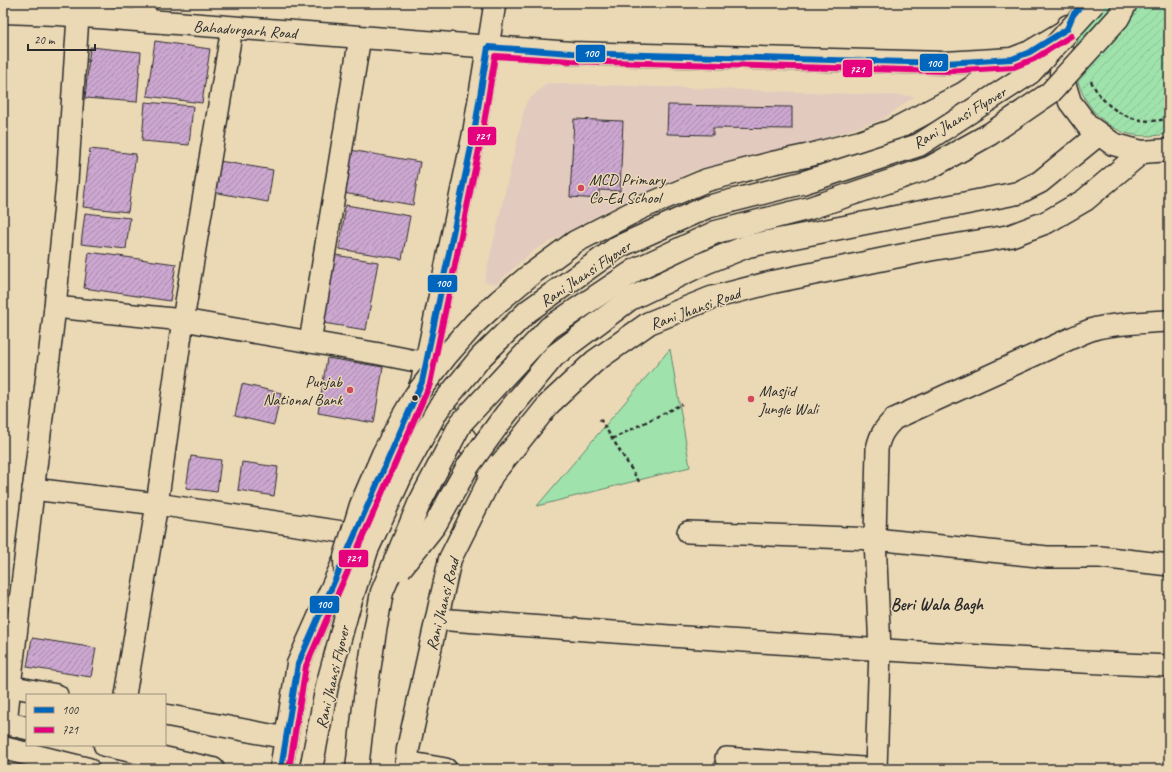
<svg xmlns="http://www.w3.org/2000/svg" width="1172" height="772" viewBox="0 0 1172 772" font-family="Caveat,sans-serif">
	<style>
		.built { fill: #e2cabe }
		.park { fill: #9fe2ac; stroke: #65866c }
		.garden { fill: url(#garden-furrows); stroke: #65866c }
		.building { fill: url(#building-hatch); stroke: #2b2b2b }
		.lines { fill: none; stroke-linecap: round; stroke-linejoin: round }
		.street-casing { stroke: #2b2b2b; stroke-width: 24 }
		.secondary-casing { stroke: #2b2b2b; stroke-width: 25 }
		.primary-casing { stroke: #2b2b2b; stroke-width: 25 }
		.path { stroke: #2b2b2b; stroke-width: 2.5; stroke-dasharray: 4 3; stroke-linecap: butt }
		.street { stroke: #ebd9b6; stroke-width: 21 }
		.secondary { stroke: #ebd9b6; stroke-width: 22 }
		.primary { stroke: #ebd9b6; stroke-width: 22 }
		.primary-bridge-casing { stroke: #2b2b2b; stroke-width: 25; stroke-linecap: butt }
		.primary-bridge { stroke: #ebd9b6; stroke-width: 22 }
		.bus-1-casing { stroke: #ebd9b6; stroke-width: 9 }
		.bus-2-casing { stroke: #ebd9b6; stroke-width: 9 }
		.bus-1 { stroke: #0065bd; stroke-width: 6 }
		.bus-2 { stroke: #e5007d; stroke-width: 6 }
		.poi-dot { fill: #d1495b; stroke: #ebd9b6; stroke-width: 1.5 }
		.bus-dot { fill: #2b2b2b; stroke: #ebd9b6; stroke-width: 1.5 }
		.labels { text-anchor: middle; stroke-width: 3; stroke-linejoin: round; paint-order: stroke }
		.street-label { font-size: 16px; fill: #2b2b2b; stroke: #ebd9b6 }
		.poi-label { font-size: 16px; fill: #2b2b2b; stroke: #ebd9b6; text-anchor: start }
		.neighbourhood-label { font-size: 17px; font-weight: bold; fill: #2b2b2b; stroke: #ebd9b6 }
		.line-badge { stroke: #ebd9b6; stroke-width: 1.5 }
		.badge-label { font-size: 11px; text-anchor: middle; font-weight: bold; fill: #fff }
	</style>
	<defs>
		<pattern id="garden-furrows" width="10" height="10" patternUnits="userSpaceOnUse"><rect width="10" height="10" fill="#9fe2ac"/><path d="M-1 1l2-2M0 10L10 0M9 11l2-2" fill="none" stroke="#89c294"/></pattern>
		<pattern id="building-hatch" width="6" height="6" patternUnits="userSpaceOnUse"><rect width="6" height="6" fill="#cca7d0"/><path d="M-1 1l2-2M0 6l6-6M5 7l2-2" fill="none" stroke="#a688a9"/></pattern>
	</defs>
	<rect width="100%" height="100%" fill="#ebd9b6"/>
	<filter id="ink" filterUnits="userSpaceOnUse"><feTurbulence type="fractalNoise" baseFrequency=".025" numOctaves="2"/><feDisplacementMap in="SourceGraphic" scale="8" xChannelSelector="R" yChannelSelector="G"/><feConvolveMatrix kernelMatrix="1 2 1 2 8 2 1 2 1" color-interpolation-filters="sRGB"/></filter>
	<g filter="url(#ink)">
		<!-- built -->
		<polygon class="built" points="547,83 915,96 883,119 793,149 695,170 615,206 533,251 496,284 484,282 526,102"/>
		<!-- park -->
		<polygon class="park" points="670,349 690,467 537,506"/>
		<!-- garden -->
		<path class="garden" d="M 1102,3 L 1169,3 L 1169,134 C 1155,136 1143,137 1129,134 C 1088,123 1065,75 1079,36 C 1083,24 1094,13 1102,3 Z"/>
		<!-- building -->
		<g class="building">
			<polygon points="155,41 210,49 202,103 147,96"/>
			<polygon points="90,47 141,52 137,102 85,98"/>
			<polygon points="145,102 193,106 189,145 142,141"/>
			<polygon points="668,105 792,107 792,129 713,128 713,135 667,134"/>
			<polygon points="574,119 623,121 620,191 599,190 599,199 570,197"/>
			<polygon points="90,149 136,154 128,212 83,207"/>
			<polygon points="350,150 420,162 413,205 343,193"/>
			<polygon points="219,161 273,170 268,202 213,192"/>
			<polygon points="346,205 410,216 402,259 339,249"/>
			<polygon points="85,213 130,218 126,249 81,244"/>
			<polygon points="89,252 176,264 170,301 84,288"/>
			<polygon points="335,255 378,262 366,330 323,323"/>
			<polygon points="327,358 383,367 374,423 318,413"/>
			<polygon points="242,384 281,393 274,425 235,416"/>
			<polygon points="191,456 221,460 217,492 186,488"/>
			<polygon points="242,462 278,467 274,496 238,490"/>
			<polygon points="32,638 96,648 91,677 27,667"/>
		</g>
		<g class="lines">
			<defs>
				<g id="street">
					<polyline points="142,21 146,3"/>
					<polyline points="488,47 495,3"/>
					<polyline points="55,307 183,320 380,354 426,363"/>
					<polyline points="310,342 360,37"/>
					<polyline points="33,489 157,504 356,534"/>
					<polyline points="688,532 875,539 1047,557 1100,557 1169,565"/>
					<path d="M 437,619 C 609,632 780,644 952,654 C 1024,659 1097,663 1169,666"/>
					<polyline points="3,685 57,695"/>
					<polyline points="125,695 157,504 183,320 232,28"/>
					<polyline points="165,715 286,738"/>
					<polyline points="6,723 10,686 55,307 67,182 78,17"/>
					<polyline points="726,758 876,769"/>
					<polyline points="406,762 446,769"/>
					<path d="M 876,769 L 880,650 L 875,539 L 877,449 C 880,435 884,429 894,419 L 1074,337 C 1081,334 1089,330 1097,328 C 1121,323 1145,322 1169,321"/>
				</g>
				<g id="secondary">
					<polyline points="3,12 58,14 571,53 945,63 1012,59 1030,52 1065,31"/>
					<polyline points="1068,26 1062,43 1061,73 1070,102 1088,126 1113,144 1142,152 1169,150"/>
					<polyline points="422,382 488,469"/>
					<polyline points="418,392 422,382 426,363 474,133 488,47"/>
					<polyline points="3,722 27,728"/>
					<polyline points="105,745 213,769"/>
					<polyline points="3,748 88,769"/>
					<polyline points="281,769 298,664 347,554"/>
					<polyline points="406,769 408,749 450,559 492,475 549,404 595,361 649,323 711,298 773,282 928,250 1010,236 1047,222 1085,200 1142,152"/>
				</g>
				<g id="primary">
					<polyline points="806,156 860,142 891,131 964,93 994,73 1012,59"/>
					<polyline points="1018,193 1040,182 1099,134"/>
				</g>
			</defs>
			<!-- street casing -->
			<use href="#street" class="street-casing"/>
			<!-- secondary casing -->
			<use href="#secondary" class="secondary-casing"/>
			<!-- primary casing -->
			<use href="#primary" class="primary-casing"/>
			<!-- path -->
			<g class="path">
				<path d="M 1091,81 C 1105,111 1137,128 1169,118"/>
				<polyline points="600,419 640,483"/>
				<polyline points="612,439 682,404"/>
			</g>
			<!-- street -->
			<use href="#street" class="street"/>
			<!-- secondary -->
			<use href="#secondary" class="secondary"/>
			<!-- primary -->
			<use href="#primary" class="primary"/>
			<defs>
				<g id="primary-bridge">
					<polyline points="400,569 435,525 468,466 506,414 554,356 630,299 705,263 748,246 1018,193"/>
					<polyline points="346,596 345,557 361,505 383,454 402,418 415,396 446,356 475,323 499,301 530,275 575,242 643,207 707,180 772,163 806,156"/>
					<polyline points="311,769 327,686 347,613 367,550 401,476 438,409 481,357 528,311 618,247 707,207 802,183 919,145 1030,73 1094,3"/>
					<polyline points="357,769 365,698 375,631 382,592 419,504 461,423 549,328 637,269 716,232 810,208 929,168 990,134 1050,93 1118,18 1126,3"/>
				</g>
			</defs>
			<!-- primary-bridge casing -->
			<use href="#primary-bridge" class="primary-bridge-casing"/>
			<!-- primary-bridge -->
			<use href="#primary-bridge" class="primary-bridge"/>
			<defs>
				<polyline id="bus-1" points="281,769 298,664 422,382 474,133 488,47 571,53 945,63 1012,59 1030,52 1067,29 1073,15 1083,3"/>
				<polyline id="bus-2" points="289,769 306,666 430,384 482,135 495,56 571,61 945,71 1014,67 1034,59 1071,36"/>
			</defs>
			<!-- bus-1 casing -->
			<use href="#bus-1" class="bus-1-casing"/>
			<!-- bus-2 casing -->
			<use href="#bus-2" class="bus-2-casing"/>
			<!-- bus-1 -->
			<use href="#bus-1" class="bus-1"/>
			<!-- bus-2 -->
			<use href="#bus-2" class="bus-2"/>
		</g>
	</g>
	<!-- markers -->
	<g class="poi-dot">
		<circle cx="581" cy="188" r="4"/>
		<circle cx="350" cy="390" r="4"/>
		<circle cx="751" cy="399" r="4"/>
	</g>
	<circle class="bus-dot" cx="415" cy="398" r="3.5"/>
	<g class="labels">
		<!-- street labels -->
		<g class="street-label">
			<text transform="translate(245 29) rotate(4)" y="6">Bahadurgarh Road</text>
			<text transform="translate(959 117) rotate(-31)" y="6">Rani Jhansi Flyover</text>
			<text transform="translate(585 273) rotate(-34)" y="6">Rani Jhansi Flyover</text>
			<text transform="translate(695 308) rotate(-20)" y="6">Rani Jhansi Road</text>
			<text transform="translate(442 604) rotate(-76)" y="6">Rani Jhansi Road</text>
			<text transform="translate(332 677) rotate(-77)" y="6">Rani Jhansi Flyover</text>
		</g>
		<!-- poi labels -->
		<g class="poi-label">
			<text x="589" y="185">MCD Primary<tspan x="589" dy="18">Co-Ed School</tspan></text>
			<text x="342" y="387" text-anchor="end">Punjab<tspan x="342" dy="18">National Bank</tspan></text>
			<text x="759" y="396">Masjid<tspan x="759" dy="18">Jungle Wali</tspan></text>
		</g>
		<!-- neighbourhood labels -->
		<g class="neighbourhood-label">
			<text x="937" y="610">Beri Wala Bagh</text>
		</g>
	</g>
	<g class="line-badge">
		<rect x="575" y="44" width="31" height="19" rx="4" fill="#0065bd"/>
		<rect x="919" y="53" width="30" height="19" rx="4" fill="#0065bd"/>
		<rect x="842" y="59" width="31" height="19" rx="4" fill="#e5007d"/>
		<rect x="467" y="126" width="30" height="20" rx="4" fill="#e5007d"/>
		<rect x="427" y="274" width="31" height="19" rx="4" fill="#0065bd"/>
		<rect x="338" y="549" width="31" height="19" rx="4" fill="#e5007d"/>
		<rect x="309" y="595" width="31" height="19" rx="4" fill="#0065bd"/>
	</g>
	<g class="badge-label">
		<text x="591" y="57">100</text>
		<text x="934" y="67">100</text>
		<text x="857" y="73">721</text>
		<text x="482" y="140">721</text>
		<text x="443" y="287">100</text>
		<text x="353" y="562">721</text>
		<text x="324" y="608">100</text>
	</g>
	<!-- margin -->
	<rect width="1172" height="772" fill="none" stroke="#ebd9b6" stroke-width="16"/>
	<rect x="8" y="8" width="1156" height="756" fill="none" stroke="#2b2b2b" stroke-width="1.5" filter="url(#ink)"/>
	<!-- legend -->
	<rect x="26" y="694" width="140" height="52" fill="#ebd9b6" stroke="#9e937e"/>
	<rect x="34" y="707" width="20" height="6" fill="#0065bd" stroke="#9e937e"/>
	<text x="62" y="714" font-size="12" fill="#2b2b2b">100</text>
	<rect x="34" y="727" width="20" height="6" fill="#e5007d" stroke="#9e937e"/>
	<text x="62" y="734" font-size="12" fill="#2b2b2b">721</text>
	<!-- scale -->
	<path d="M28 44v6h67v-6" fill="none" stroke="#2b2b2b" stroke-width="2"/>
	<text x="34" y="44" font-size="12" fill="#2b2b2b" stroke="#ebd9b6" stroke-width="3" paint-order="stroke">20 m</text>
</svg>
